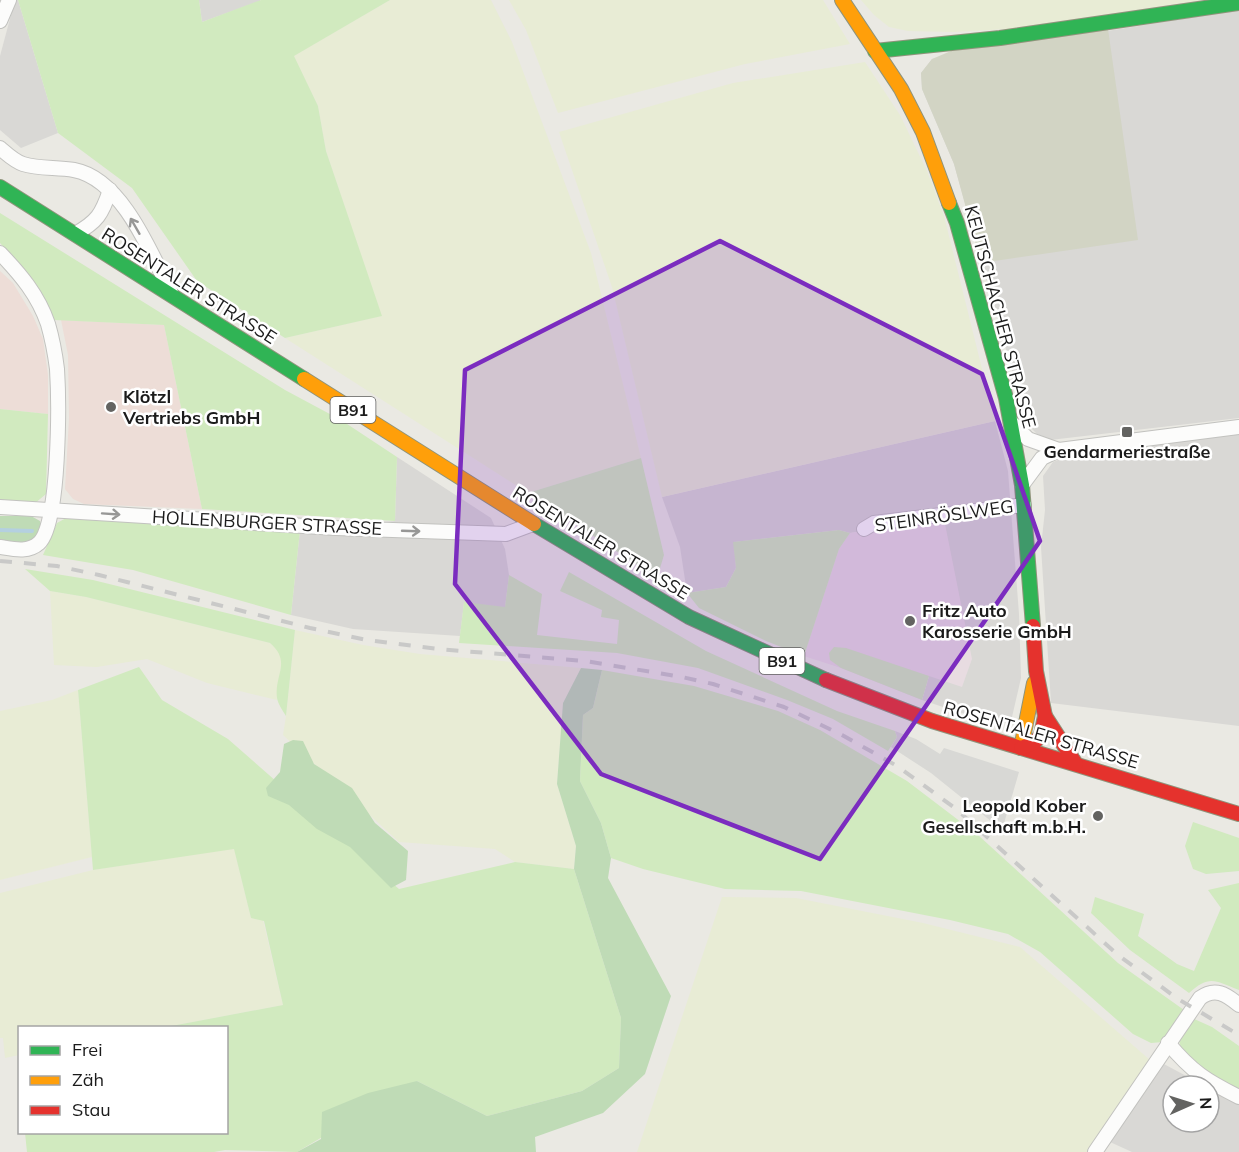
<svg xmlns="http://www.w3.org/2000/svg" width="1239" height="1152" viewBox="0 0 1239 1152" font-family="Mulish,sans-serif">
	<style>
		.residential { fill: #d9d8d5 }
		.commercial { fill: #edddd7 }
		.industrial { fill: #e8dce1 }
		.construction { fill: #d2d4c4 }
		.farmland { fill: #e8ecd5 }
		.grass { fill: #d1eabf }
		.forest { fill: #bfdbb6 }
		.parking { fill: #d8d8d5 }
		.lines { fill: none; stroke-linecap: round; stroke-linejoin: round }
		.stream { stroke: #b4d0e0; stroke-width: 4 }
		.street-casing { stroke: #c2c2bf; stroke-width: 16 }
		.fast-casing { stroke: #8f947b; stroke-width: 16 }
		.slow-casing { stroke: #8f947b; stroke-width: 16 }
		.jam-casing { stroke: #8f947b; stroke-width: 16 }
		.street { stroke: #fcfcfb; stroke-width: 14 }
		.fast { stroke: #30b455; stroke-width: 14 }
		.slow { stroke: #ff9f0a; stroke-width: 14 }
		.jam { stroke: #e5322d; stroke-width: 14 }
		.rail { stroke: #c9c9c8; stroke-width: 4; stroke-dasharray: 12 12; stroke-linecap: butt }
		.oneway { stroke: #979796 }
		.marked { fill: #7b2cbf; fill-opacity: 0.2; stroke: #7b2cbf; stroke-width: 4.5; stroke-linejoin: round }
		.poi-dot { fill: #636361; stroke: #fff; stroke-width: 2 }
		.labels { text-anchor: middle; stroke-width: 5; stroke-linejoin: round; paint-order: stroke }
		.shield { fill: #fff; stroke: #5f5f5f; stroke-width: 1.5 }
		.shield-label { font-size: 16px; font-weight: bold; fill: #1b1b1b }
		.street-label { font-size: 18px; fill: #1b1b1b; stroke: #fff }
		.poi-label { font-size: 18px; font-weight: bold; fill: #1b1b1b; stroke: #fff; text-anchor: start }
	</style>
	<rect width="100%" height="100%" fill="#eae9e3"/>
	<!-- residential -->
	<g class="residential">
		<polygon points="15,0 18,0 58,133 21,148 0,130 0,56"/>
		<polygon points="199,0 260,0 260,1 202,22"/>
		<polygon points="1239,10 1239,418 1050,440 1037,434 1027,424 954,164 922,89 921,73 932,59"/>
		<polygon points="995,421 1008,471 1019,614 1021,678 1012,717 1008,721 1004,723 958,712 922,700 929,676 943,519 850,533 839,530 734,542 736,568 726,587 687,593 680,547 662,497"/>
		<polygon points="1239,434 1239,726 1051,703 1041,547 1045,510 1043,476 1053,462 1075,453"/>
		<polygon points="397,457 491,518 505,549 509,575 505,608 464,603 460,636 353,629 291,615 300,530 395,521"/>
		<polygon points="1162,1063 1205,1086 1173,1086 1173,1122 1209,1122 1209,1088 1239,1104 1239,1152 1132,1152 1110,1142"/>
	</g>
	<!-- commercial -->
	<g class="commercial">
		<polygon points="0,271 13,283 33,316 43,339 48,375 48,414 0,409"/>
		<polygon points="61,320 164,325 202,509 84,504 73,499 65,489 69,418 68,355"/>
	</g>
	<!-- industrial -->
	<polygon class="industrial" points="944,519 972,659 962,687 929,676 922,700 841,668 804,656 839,549 850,533"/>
	<!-- construction -->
	<polygon class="construction" points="1108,29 1138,240 981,263 954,164 922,89 921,73 932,59 951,51"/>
	<!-- farmland -->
	<g class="farmland">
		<polygon points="390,0 491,0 512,42 591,253 641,458 528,493 285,338 381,316 326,151 318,106 293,56"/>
		<polygon points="509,0 823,0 850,44 745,64 558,113 526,30"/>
		<polygon points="861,0 1203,0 1008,29 952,32 908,31 889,27 874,15"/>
		<polygon points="865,62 900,115 927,171 944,216 995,421 662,497 612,287 559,132 733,83"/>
		<polygon points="50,591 86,597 270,643 278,650 282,659 277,700 207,683 147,659 97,667 54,665"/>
		<polygon points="295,630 363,645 420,654 581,668 563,703 557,784 576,846 574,869 515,862 495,849 399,842 283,735 286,716"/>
		<polygon points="78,690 92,857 0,880 0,711 52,700"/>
		<polygon points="234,848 251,918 263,920 283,1005 166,1027 20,1028 19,1055 5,1058 3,1038 0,1038 0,893 93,870"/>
		<polygon points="722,897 796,898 923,923 1020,947 1150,1060 1087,1152 637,1152"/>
	</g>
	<!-- grass -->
	<g class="grass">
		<polygon points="18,0 199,0 202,22 261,0 390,0 294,56 318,106 326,151 382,316 285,338 197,281 132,188 58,133"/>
		<polygon points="0,213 285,390 341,420 397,457 395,521 202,509 164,325 54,320 36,284 0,243"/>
		<polygon points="0,409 48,414 46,494 34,504 0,503"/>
		<polygon points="641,458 664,555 657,578 528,493"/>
		<polygon points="66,518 300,530 291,615 133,570 43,555 57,523"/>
		<polygon points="839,530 850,533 839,549 804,656 766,641 699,608 687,593 726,587 736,568 733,542"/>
		<path d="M 25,569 L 93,580 L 295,630 L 286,716 C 283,711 278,704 277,698 C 274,675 292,662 270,643 L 86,597 L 50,591 Z"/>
		<polygon points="569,572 706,651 837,711 895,731 897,737 888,751 833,719 787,700 698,668 617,653 459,643 464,602 505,607 509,575 542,594 537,635 617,644 619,620 601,617 602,610 560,591"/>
		<polygon points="834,647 846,648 929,676 922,700 841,668 830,660 829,653"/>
		<polygon points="139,667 162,700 228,739 399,889 515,862 574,869 621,1018 619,1068 582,1091 487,1116 417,1081 297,1152 225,1150 214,1152 27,1152 25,1133 226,1132 226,1028 166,1027 283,1005 264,921 251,918 234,849 93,870 78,690"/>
		<polygon points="602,670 694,686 778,711 820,730 907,781 978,835 1118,963 1184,1010 1163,1042 1151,1043 1133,1034 1040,952 1008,934 950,920 801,891 725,889 643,869 611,858 601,823 580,781 583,715 593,708"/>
		<polygon points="1193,822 1239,838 1239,871 1206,874 1193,869 1185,846"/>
		<path d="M 1239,883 L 1239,990 C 1215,981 1210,974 1189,993 L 1130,950 L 1091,913 L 1095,897 L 1144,914 L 1138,936 L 1177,964 L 1194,971 L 1221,908 L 1208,890 Z"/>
		<path d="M 1192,1018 L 1212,1027 L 1239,1046 L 1239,1091 C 1224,1083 1175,1060 1180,1039 C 1181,1032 1188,1024 1192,1018 Z"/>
	</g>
	<!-- forest -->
	<g class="forest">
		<path d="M 0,516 L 31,516 L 40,521 C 43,533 38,538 28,544 L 0,542 Z"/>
		<polygon points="581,668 602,670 593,708 583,715 580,781 601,823 611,858 608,878 671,996 645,1074 603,1113 535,1137 536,1152 297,1152 321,1139 322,1112 368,1093 417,1081 487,1116 582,1091 619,1068 621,1018 574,869 576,846 557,784 563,703"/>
		<polygon points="293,740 303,741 314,764 352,788 375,823 408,851 406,880 391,888 350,847 317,829 289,805 268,796 266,788 280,772 284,744"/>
	</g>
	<!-- parking -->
	<polygon class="parking" points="895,731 916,739 940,754 944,748 1019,772 1002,830 931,773 891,747 897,737"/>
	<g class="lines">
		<!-- stream -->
		<polyline class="stream" points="0,530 32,531"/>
		<defs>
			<g id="street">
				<polyline points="0,21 9,0"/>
				<path d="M 0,148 C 7,154 14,161 23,164 C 39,169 57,167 74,170 C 122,179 151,253 171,293"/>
				<path d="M 75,234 C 97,222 102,214 110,190"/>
				<path d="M 0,253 C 21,275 38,295 48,324 C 52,338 55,353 57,369 C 59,400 60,524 39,543 C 28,553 13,549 0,547"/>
				<polyline points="1011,422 1028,439 1059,450"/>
				<polyline points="1022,485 1042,458 1059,450 1239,427"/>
				<polyline points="0,507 336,528 506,534 533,524"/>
				<polyline points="864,529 874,523 1024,505"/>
				<path d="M 1168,1043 C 1192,1072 1207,1081 1239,1097"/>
				<path d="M 1095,1152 L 1200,998 C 1215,987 1226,994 1239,1005"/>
			</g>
			<g id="fast">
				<polyline points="875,51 1000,38 1239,3"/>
				<polyline points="0,187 304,379"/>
				<polyline points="949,203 957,223 1006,398 1022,485 1033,626"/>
				<polyline points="534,524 689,617 826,680"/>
			</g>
			<g id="slow">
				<polyline points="842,0 901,89 923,132 949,203"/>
				<polyline points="304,379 534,524"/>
				<polyline points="1021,748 1034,683"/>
			</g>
			<g id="jam">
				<polyline points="826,680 932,721 1239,814"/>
				<polyline points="1045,716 1076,764"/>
				<polyline points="1021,748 1034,743 1041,735 1045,716 1036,671 1033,626"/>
			</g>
		</defs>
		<!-- street casing -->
		<use href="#street" class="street-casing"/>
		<!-- fast casing -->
		<use href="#fast" class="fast-casing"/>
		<!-- slow casing -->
		<use href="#slow" class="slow-casing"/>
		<!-- jam casing -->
		<use href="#jam" class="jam-casing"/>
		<!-- street -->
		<use href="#street" class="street"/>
		<!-- fast -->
		<use href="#fast" class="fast"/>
		<!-- slow -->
		<use href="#slow" class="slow"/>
		<!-- jam -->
		<use href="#jam" class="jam"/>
		<!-- rail -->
		<polyline class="rail" points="0,561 57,566 99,575 310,628 367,640 438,649 585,661 682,677 713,684 784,707 842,735 897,766 955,808 1118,955 1178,999 1239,1035"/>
	</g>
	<!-- one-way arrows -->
	<defs><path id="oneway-shaft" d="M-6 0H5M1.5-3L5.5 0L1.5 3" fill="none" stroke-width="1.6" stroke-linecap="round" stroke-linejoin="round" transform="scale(1.5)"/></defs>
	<g class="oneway">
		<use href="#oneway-shaft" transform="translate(135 226) rotate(-120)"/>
		<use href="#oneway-shaft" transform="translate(111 514) rotate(4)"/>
		<use href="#oneway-shaft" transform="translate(411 531) rotate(2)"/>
	</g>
	<!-- marked area -->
	<path class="marked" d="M 720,241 L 982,374 L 1040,541 L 820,859 L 601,774 L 455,584 L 465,370 Z"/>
	<!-- markers -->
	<g class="poi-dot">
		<circle cx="111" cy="407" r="6"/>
		<rect x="1121" y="426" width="12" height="12" rx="3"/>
		<circle cx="910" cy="621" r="6"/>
		<circle cx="1098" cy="816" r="6"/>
	</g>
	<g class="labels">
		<!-- shield labels -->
		<g class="shield">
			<rect x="330.5" y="397" width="45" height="26" rx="4.5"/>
			<rect x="759.5" y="648" width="45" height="26" rx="4.5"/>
		</g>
		<g class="shield-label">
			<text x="353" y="416">B91</text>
			<text x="782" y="667">B91</text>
		</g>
		<!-- street labels -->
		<g class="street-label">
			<text transform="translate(189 286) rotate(32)" y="6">ROSENTALER STRASSE</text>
			<text transform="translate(1000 317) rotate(75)" y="6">KEUTSCHACHER STRASSE</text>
			<text transform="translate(944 516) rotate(-8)" y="6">STEINRÖSLWEG</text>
			<text transform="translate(267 523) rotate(3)" y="6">HOLLENBURGER STRASSE</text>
			<text transform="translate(601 543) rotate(31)" y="6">ROSENTALER STRASSE</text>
			<text transform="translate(1041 735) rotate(16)" y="6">ROSENTALER STRASSE</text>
		</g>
		<!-- poi labels -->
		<g class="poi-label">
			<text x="123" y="403">Klötzl<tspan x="123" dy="21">Vertriebs GmbH</tspan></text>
			<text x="1127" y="458" text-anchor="middle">Gendarmeriestraße</text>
			<text x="922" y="617">Fritz Auto<tspan x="922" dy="21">Karosserie GmbH</tspan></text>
			<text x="1086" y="812" text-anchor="end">Leopold Kober<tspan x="1086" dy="21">Gesellschaft m.b.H.</tspan></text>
		</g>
	</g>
	<!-- legend -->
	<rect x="18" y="1026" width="210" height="108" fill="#ffffff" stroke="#a4a4a4" stroke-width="1.5"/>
	<rect x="30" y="1046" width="30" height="9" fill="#30b455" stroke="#a4a4a4" stroke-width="1.5"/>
	<text x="72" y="1056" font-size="18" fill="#1b1b1b">Frei</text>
	<rect x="30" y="1076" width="30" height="9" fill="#ff9f0a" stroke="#a4a4a4" stroke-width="1.5"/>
	<text x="72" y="1086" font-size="18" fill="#1b1b1b">Zäh</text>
	<rect x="30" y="1106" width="30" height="9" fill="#e5322d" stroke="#a4a4a4" stroke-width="1.5"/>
	<text x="72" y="1116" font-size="18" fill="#1b1b1b">Stau</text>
	<!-- north arrow -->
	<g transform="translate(1191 1104) rotate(87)"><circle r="28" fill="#ffffff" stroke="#a4a4a4" stroke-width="1.5"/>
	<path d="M0-4.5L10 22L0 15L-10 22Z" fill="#636361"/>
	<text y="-9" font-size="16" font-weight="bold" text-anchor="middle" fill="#1b1b1b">N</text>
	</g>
</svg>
